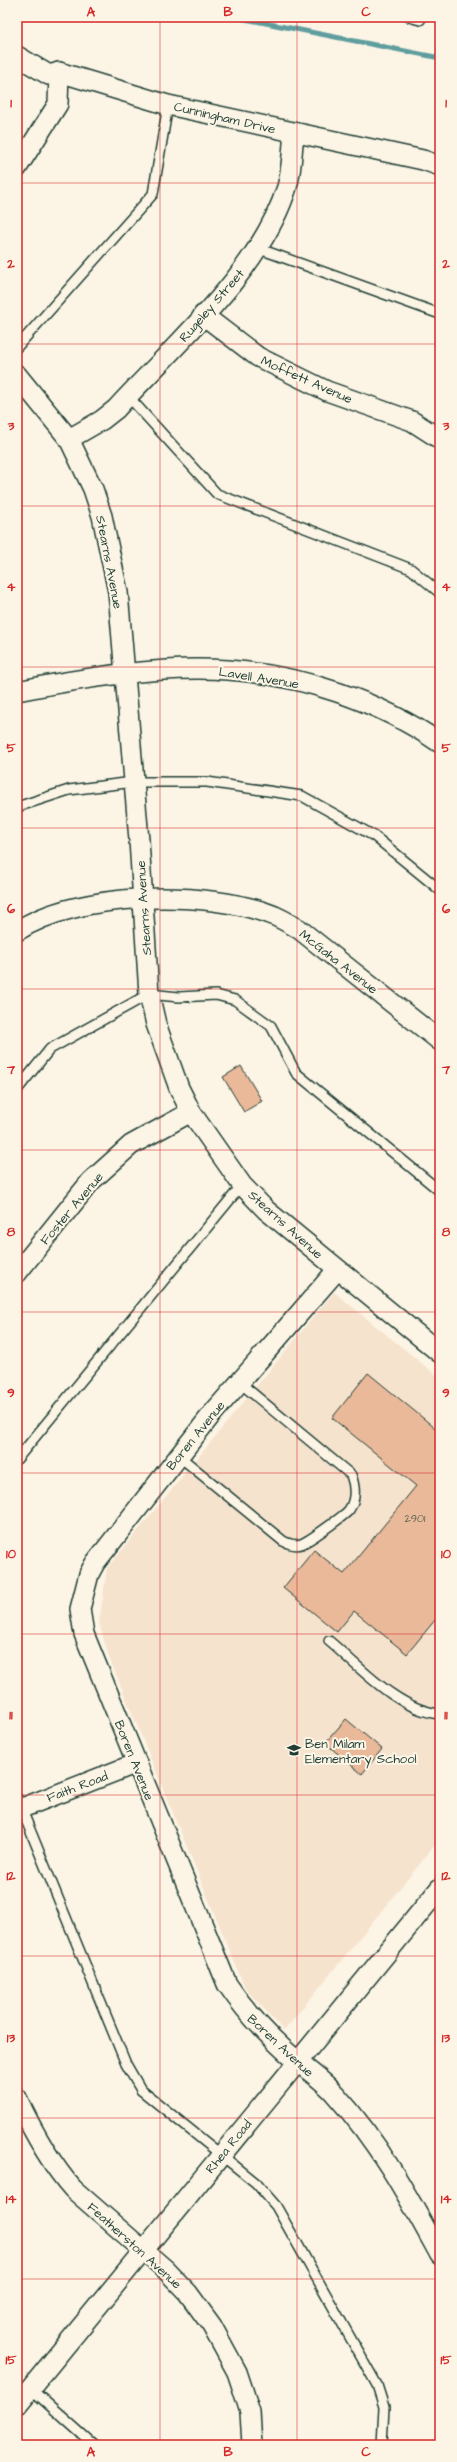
<svg xmlns="http://www.w3.org/2000/svg" width="457" height="2462" viewBox="0 0 457 2462" font-family="'Architects Daughter',sans-serif">
	<style>
		.built { fill: #f6e3ce }
		.lines { fill: none; stroke-linecap: round; stroke-linejoin: round }
		.stream { stroke: #609d9f; stroke-width: 5 }
		.building { fill: #e9b99a; stroke: #1f3d34 }
		.lane-casing { stroke: #1f3d34; stroke-width: 12 }
		.street-casing { stroke: #1f3d34; stroke-width: 22 }
		.lane { stroke: #fcf5e5; stroke-width: 9 }
		.street { stroke: #fcf5e5; stroke-width: 19 }
		.grid { fill: none; stroke: #d62828; stroke-width: 1; stroke-opacity: 0.55 }
		.labels { text-anchor: middle; stroke-width: 4; stroke-linejoin: round; paint-order: stroke }
		.number-label { font-size: 11px; fill: #525c4e }
		.street-label { font-size: 13px; fill: #1f3d34; stroke: #fcf5e5 }
		.poi-label { font-size: 13px; fill: #1f3d34; stroke: #fcf5e5; text-anchor: start }
		.neatline { fill: none; stroke: #d62828; stroke-width: 1.5 }
		.grid-label { font-size: 13px; text-anchor: middle; font-weight: bold; fill: #d62828 }
	</style>
	<rect width="100%" height="100%" fill="#fcf5e5"/>
	<filter id="ink" filterUnits="userSpaceOnUse"><feTurbulence type="fractalNoise" baseFrequency=".025" numOctaves="2"/><feDisplacementMap in="SourceGraphic" scale="8" xChannelSelector="R" yChannelSelector="G"/><feConvolveMatrix kernelMatrix="1 2 1 2 8 2 1 2 1" color-interpolation-filters="sRGB"/></filter>
	<g filter="url(#ink)">
		<!-- built -->
		<polygon class="built" points="334,1292 440,1378 440,1839 284,2031 245,1988 110,1660 99,1623 107,1568"/>
		<g class="lines">
			<!-- stream -->
			<polyline class="stream" points="235,17 440,58"/>
		</g>
		<!-- building -->
		<g class="building">
			<polygon points="241,1066 262,1101 244,1112 223,1077"/>
			<polygon points="368,1373 440,1432 440,1614 407,1654 354,1611 337,1632 283,1588 314,1550 344,1574 416,1486 332,1418"/>
			<polygon points="346,1719 382,1749 362,1774 325,1743"/>
		</g>
		<g class="lines">
			<defs>
				<g id="lane">
					<polyline points="409,17 420,20 422,17"/>
					<polyline points="257,248 440,314"/>
					<polyline points="17,347 153,194 168,105"/>
					<polyline points="128,396 217,494 411,569 440,593"/>
					<polyline points="17,807 69,790 134,782 207,782 302,796 374,836 440,890"/>
					<polyline points="17,1090 50,1049 149,994 179,997 216,995 235,1000 271,1026 296,1073 440,1191"/>
					<path d="M 179,1456 L 283,1541 C 289,1544 295,1546 301,1544 C 308,1542 345,1515 349,1510 C 357,1498 355,1486 351,1475 L 239,1382"/>
					<polyline points="17,1459 242,1185"/>
					<path d="M 329,1641 C 361,1668 398,1710 440,1714"/>
					<polyline points="17,1798 126,2064 141,2090 256,2183 276,2206 377,2385 384,2407 382,2445"/>
					<polyline points="30,2388 94,2445"/>
				</g>
				<g id="street">
					<polyline points="17,56 49,75 59,72 168,105 423,160 440,166"/>
					<polyline points="17,168 58,104 59,72"/>
					<polyline points="203,315 258,357 327,391 412,421 440,439"/>
					<polyline points="17,375 69,439 93,489 102,516 118,592 139,840 149,994 156,1024 179,1088 191,1112 242,1185 266,1210 440,1353"/>
					<path d="M 69,439 L 102,420 L 116,409 C 174,345 261,271 287,187 C 292,170 292,150 294,133"/>
					<path d="M 17,691 C 81,678 163,665 228,670 C 302,675 379,701 440,743"/>
					<path d="M 17,931 C 78,891 209,889 275,916 C 284,920 292,925 299,929 L 440,1041"/>
					<path d="M 337,1270 L 212,1414 L 95,1563 L 89,1574 L 80,1609 L 84,1634 L 227,1984 C 247,2014 271,2039 298,2062 C 311,2073 325,2082 335,2094 C 379,2142 409,2198 440,2255"/>
					<polyline points="17,1273 91,1181 131,1145 191,1112"/>
					<polyline points="17,1810 137,1763"/>
					<path d="M 17,2098 C 32,2130 50,2163 73,2189 L 166,2270 L 188,2293 L 212,2326 L 237,2372 L 243,2390 L 250,2412 L 252,2445"/>
					<polyline points="17,2405 440,1888"/>
				</g>
			</defs>
			<!-- lane casing -->
			<use href="#lane" class="lane-casing"/>
			<!-- street casing -->
			<use href="#street" class="street-casing"/>
			<!-- lane -->
			<use href="#lane" class="lane"/>
			<!-- street -->
			<use href="#street" class="street"/>
		</g>
	</g>
	<!-- grid -->
	<path class="grid" d="M 160,17 L 160,2445M 297,17 L 297,2445M 17,183 L 440,183M 17,344 L 440,344M 17,506 L 440,506M 17,667 L 440,667M 17,828 L 440,828M 17,989 L 440,989M 17,1150 L 440,1150M 17,1312 L 440,1312M 17,1473 L 440,1473M 17,1634 L 440,1634M 17,1795 L 440,1795M 17,1956 L 440,1956M 17,2118 L 440,2118M 17,2279 L 440,2279"/>
	<!-- icons -->
	<defs>
		<symbol id="school-bare" viewBox="-9 -9 18 18"><path d="M0-5L7-2L0 1L-7-2ZM-4 1L0 2.5L4 1V4Q0 6-4 4Z" fill="#1f3d34" stroke="#fcf5e5" stroke-width="2.5" paint-order="stroke"/></symbol>
	</defs>
	<g fill-rule="evenodd">
		<use href="#school-bare" x="284" y="1740" width="20" height="20"/>
	</g>
	<g class="labels">
		<!-- number labels -->
		<g class="number-label">
			<text x="415" y="1522">2901</text>
		</g>
		<!-- street labels -->
		<g class="street-label">
			<text transform="translate(225 117) rotate(13)" y="5">Cunningham Drive</text>
			<text transform="translate(211 305) rotate(-49)" y="5">Rugeley Street</text>
			<text transform="translate(307 379) rotate(24)" y="5">Moffett Avenue</text>
			<text transform="translate(110 562) rotate(79)" y="5">Stearns Avenue</text>
			<text transform="translate(259 677) rotate(9)" y="5">Lavell Avenue</text>
			<text transform="translate(143 908) rotate(-94)" y="5">Stearns Avenue</text>
			<text transform="translate(339 961) rotate(38)" y="5">McGaha Avenue</text>
			<text transform="translate(71 1208) rotate(-50)" y="5">Foster Avenue</text>
			<text transform="translate(286 1224) rotate(42)" y="5">Stearns Avenue</text>
			<text transform="translate(195 1435) rotate(-51)" y="5">Boren Avenue</text>
			<text transform="translate(135 1760) rotate(68)" y="5">Boren Avenue</text>
			<text transform="translate(77 1786) rotate(-21)" y="5">Faith Road</text>
			<text transform="translate(281 2045) rotate(43)" y="5">Boren Avenue</text>
			<text transform="translate(228 2146) rotate(-51)" y="5">Rhea Road</text>
			<text transform="translate(135 2245) rotate(42)" y="5">Featherston Avenue</text>
		</g>
		<!-- poi labels -->
		<g class="poi-label">
			<text x="305" y="1748">Ben Milam<tspan x="305" dy="15">Elementary School</tspan></text>
		</g>
	</g>
	<!-- margin -->
	<rect width="457" height="2462" fill="none" stroke="#fcf5e5" stroke-width="44"/>
	<rect x="22" y="22" width="413" height="2418" class="neatline"/>
	<g class="grid-label">
		<text x="91" y="16">A</text>
		<text x="228" y="16">B</text>
		<text x="366" y="16">C</text>
		<text x="11" y="107">1</text>
		<text x="446" y="107">1</text>
		<text x="11" y="268">2</text>
		<text x="446" y="268">2</text>
		<text x="11" y="430">3</text>
		<text x="446" y="430">3</text>
		<text x="11" y="591">4</text>
		<text x="446" y="591">4</text>
		<text x="11" y="752">5</text>
		<text x="446" y="752">5</text>
		<text x="11" y="913">6</text>
		<text x="446" y="913">6</text>
		<text x="11" y="1074">7</text>
		<text x="446" y="1074">7</text>
		<text x="11" y="1236">8</text>
		<text x="446" y="1236">8</text>
		<text x="11" y="1397">9</text>
		<text x="446" y="1397">9</text>
		<text x="11" y="1558">10</text>
		<text x="446" y="1558">10</text>
		<text x="11" y="1719">11</text>
		<text x="446" y="1719">11</text>
		<text x="11" y="1880">12</text>
		<text x="446" y="1880">12</text>
		<text x="11" y="2042">13</text>
		<text x="446" y="2042">13</text>
		<text x="11" y="2203">14</text>
		<text x="446" y="2203">14</text>
		<text x="11" y="2364">15</text>
		<text x="446" y="2364">15</text>
		<text x="91" y="2456">A</text>
		<text x="228" y="2456">B</text>
		<text x="366" y="2456">C</text>
	</g>
</svg>
